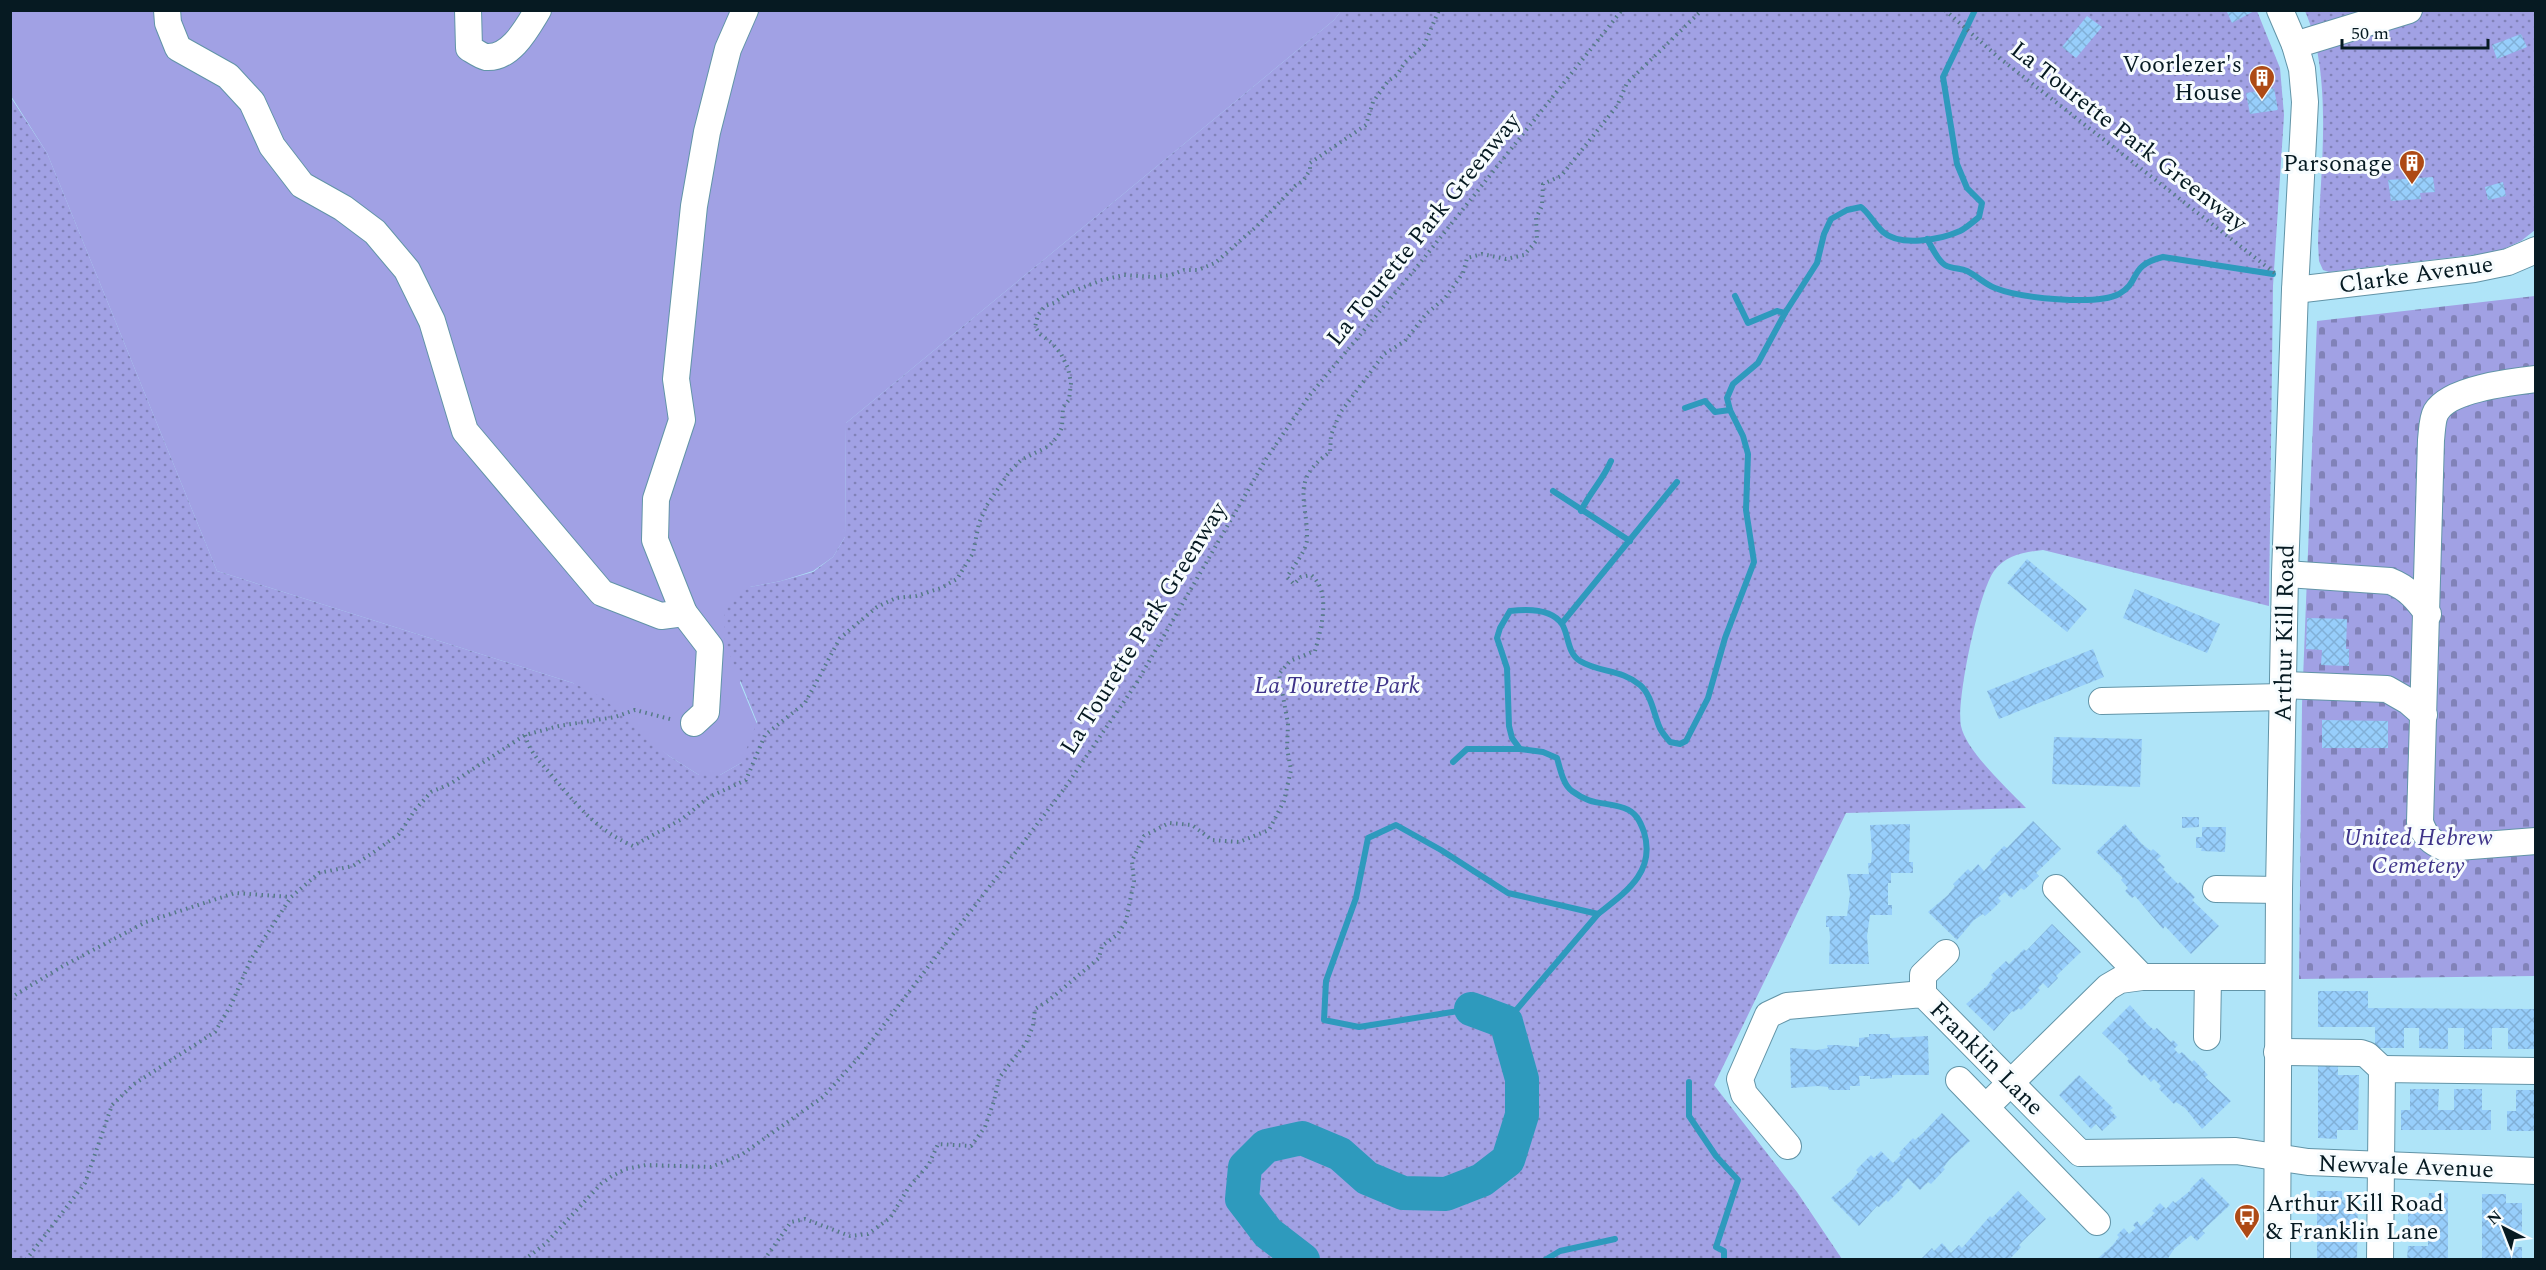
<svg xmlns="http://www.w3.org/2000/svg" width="2546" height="1270" viewBox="0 0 2546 1270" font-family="Spectral,serif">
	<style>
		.grass { fill: #a1a1e4 }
		.cemetery { fill: url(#cemetery-stones) }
		.park { fill: url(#park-dots) }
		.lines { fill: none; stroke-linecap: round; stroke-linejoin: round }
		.stream { stroke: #2e9abd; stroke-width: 6 }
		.river { stroke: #2e9abd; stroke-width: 34 }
		.building { fill: url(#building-cross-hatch) }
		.minor-casing { stroke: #6294a7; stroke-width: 28 }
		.path { stroke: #567a87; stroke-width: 4; stroke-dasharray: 1.5 4.5; stroke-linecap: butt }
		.minor { stroke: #fff; stroke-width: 26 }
		.labels { text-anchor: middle; stroke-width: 6; stroke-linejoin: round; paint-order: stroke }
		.poi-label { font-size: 24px; fill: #061a22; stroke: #f7fcfe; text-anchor: end }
		.street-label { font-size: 24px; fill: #061a22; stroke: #f7fcfe }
		.park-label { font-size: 24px; font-style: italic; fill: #3e3389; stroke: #f7fcfe }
	</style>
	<defs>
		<pattern id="cemetery-stones" width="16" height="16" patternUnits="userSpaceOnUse" patternTransform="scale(1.5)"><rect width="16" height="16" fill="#a1a1e4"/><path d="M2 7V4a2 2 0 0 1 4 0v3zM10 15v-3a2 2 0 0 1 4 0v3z" fill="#8182b8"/></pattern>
		<pattern id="park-dots" width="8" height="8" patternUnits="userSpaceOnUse" patternTransform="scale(1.5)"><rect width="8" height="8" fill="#a1a1e4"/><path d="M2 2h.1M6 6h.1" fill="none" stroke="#8182b8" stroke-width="1.8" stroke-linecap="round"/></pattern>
		<pattern id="building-cross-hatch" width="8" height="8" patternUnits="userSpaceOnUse" patternTransform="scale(1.5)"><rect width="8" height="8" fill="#97cefb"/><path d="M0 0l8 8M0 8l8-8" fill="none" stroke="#81b0d7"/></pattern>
	</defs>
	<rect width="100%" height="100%" fill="#afe4f8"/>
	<!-- grass -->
	<polygon class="grass" points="10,11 1341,11 1334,20 846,423 845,537 833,557 813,571 781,581 750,587 740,683 764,741 741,763 720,775 699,775 669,756 573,683 217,571 47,153 11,96"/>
	<!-- cemetery -->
	<polygon class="cemetery" points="2535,296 2535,976 2299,979 2302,705 2317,321"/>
	<!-- park -->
	<g class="park">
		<path d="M 1341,11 L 2257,11 L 2280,68 L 2284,115 L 2273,286 L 2269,606 L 2043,550 C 2024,552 2006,555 1994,571 C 1979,591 1956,701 1961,726 C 1966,751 2008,789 2026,808 L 1846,813 L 1714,1085 L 1797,1192 L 1842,1259 L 11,1259 L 10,96 L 47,153 L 217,571 L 573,683 L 602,697 L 669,756 L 699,775 L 720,775 L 741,763 L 757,722 L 725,643 L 724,616 L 730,600 L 750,587 L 781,581 L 813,572 L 833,557 L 845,537 L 846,423 L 1334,20 Z"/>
		<path d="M 2305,11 L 2535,11 L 2535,230 L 2521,241 L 2497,252 L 2329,272 L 2323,270 L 2319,261 L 2318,243 C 2320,172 2334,77 2305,11 Z"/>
	</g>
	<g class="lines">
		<!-- stream -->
		<g class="stream">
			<path d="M 1927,239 C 1932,247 1937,260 1945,265 C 1952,269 1960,268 1967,271 C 1977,276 1985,284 1995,288 C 2020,298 2096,306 2119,294 C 2142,281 2127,266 2163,257 L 2273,274"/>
			<polyline points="1735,296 1748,323 1777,311 1785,313"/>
			<polyline points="1685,408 1705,401 1715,412 1730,410"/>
			<polyline points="1553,491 1630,541"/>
			<path d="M 1581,511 C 1590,492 1603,480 1611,461"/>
			<polyline points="1562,623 1677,482"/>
			<polyline points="1453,762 1467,749 1520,749"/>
			<path d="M 1471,1009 L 1359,1027 L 1324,1020 L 1326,981 L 1356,898 L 1368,838 L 1396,825 L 1441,850 L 1508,893 L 1598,914 C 1626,892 1656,872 1644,832 C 1640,821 1636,812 1624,808 C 1603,801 1592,806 1572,791 C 1563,785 1560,768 1557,758 L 1543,752 L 1520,749 L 1512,738 L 1509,726 L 1507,668 L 1497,638 L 1500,628 L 1510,611 C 1526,609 1551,608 1562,624 C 1569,635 1567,653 1580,661 C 1600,673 1621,669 1640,685 C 1651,694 1654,714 1659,726 C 1661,732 1666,737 1670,742 L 1680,744 L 1686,741 L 1708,698 L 1725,638 L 1754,562 L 1746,510 L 1748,454 L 1743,436 L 1730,410 L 1727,398 L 1733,384 L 1758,363 L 1785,313 L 1817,263 L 1824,234 L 1831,219 L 1847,210 L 1861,207 C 1870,214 1874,224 1883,232 C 1900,247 1940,240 1960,231 C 1966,228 1973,222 1979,217 L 1982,203 L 1967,188 L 1957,164 L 1943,77 L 1975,10"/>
			<polyline points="1506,1022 1598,914"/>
			<polyline points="1689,1082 1689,1116 1716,1156 1738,1180 1716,1247 1724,1251 1724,1260"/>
			<polyline points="1545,1260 1560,1251 1615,1239"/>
		</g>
		<!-- river -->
		<polyline class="river" points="1303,1260 1268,1233 1242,1199 1245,1167 1266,1146 1302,1138 1340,1154 1367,1178 1403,1193 1446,1194 1482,1180 1508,1160 1522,1115 1522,1079 1506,1022 1471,1009"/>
	</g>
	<!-- building -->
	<g class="building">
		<polygon points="2226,10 2256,10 2232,23"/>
		<polygon points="2087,16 2102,27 2076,58 2062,47"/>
		<polygon points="2521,34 2527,47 2497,59 2492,45"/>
		<polygon points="2274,88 2278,110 2250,114 2246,93"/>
		<polygon points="2433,177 2435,192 2420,193 2421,199 2391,201 2388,180"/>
		<polygon points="2503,182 2506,196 2488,200 2485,187"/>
		<polygon points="2027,559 2087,609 2067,632 2007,583"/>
		<polygon points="2135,589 2220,624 2207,653 2123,618"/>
		<polygon points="2307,618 2347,619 2346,649 2349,649 2349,666 2321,665 2322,650 2306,649"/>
		<polygon points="2093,649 2104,677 1999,719 1987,691"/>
		<polygon points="2322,720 2388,721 2388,748 2322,748"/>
		<polygon points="2054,737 2142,739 2140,787 2052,784"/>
		<polygon points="2182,817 2199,817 2199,827 2182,828"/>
		<polygon points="2033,821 2061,849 2036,873 2039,876 2024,890 2021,888 2011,898 2005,892 1998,898 2001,901 1993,909 1985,916 1983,914 1974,920 1957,940 1928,912 1948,895 1955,886 1953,884 1968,869 1971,872 1978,864 1984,871 1992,862 1990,860 2004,846 2007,848"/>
		<polygon points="1910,824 1909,862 1913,862 1913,873 1891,873 1891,883 1888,883 1888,905 1892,905 1892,915 1870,915 1867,936 1869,964 1829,964 1830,937 1829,927 1826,927 1826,916 1847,916 1850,894 1847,874 1869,874 1868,863 1871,863 1872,851 1870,825"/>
		<polygon points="2125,824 2142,844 2151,851 2153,849 2161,856 2157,860 2165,867 2163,869 2178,884 2180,882 2195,897 2192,900 2219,926 2191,954 2165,926 2163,929 2135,896 2132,898 2125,891 2128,888 2121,880 2123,878 2096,852"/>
		<polygon points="2202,827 2226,827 2225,852 2201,851 2202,848 2196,848 2196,837 2202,837"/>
		<polygon points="2052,924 2081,952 2056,976 2058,978 2048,988 2043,983 2038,988 2040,990 2021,1010 2019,1008 2014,1012 2012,1011 1994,1031 1966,1004 1987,986 1993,977 1991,975 2006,961 2009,964 2024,949 2026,951"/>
		<polygon points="2318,991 2368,991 2368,1008 2535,1009 2535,1049 2508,1049 2508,1028 2492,1028 2492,1049 2464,1049 2464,1028 2448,1028 2448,1049 2419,1048 2419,1028 2404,1028 2404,1048 2375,1048 2375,1027 2318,1027"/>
		<polygon points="2130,1005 2148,1025 2154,1030 2157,1028 2171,1042 2173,1040 2178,1045 2174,1049 2179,1054 2182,1052 2192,1062 2194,1060 2208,1075 2205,1077 2231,1101 2202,1129 2185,1108 2176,1102 2174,1104 2159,1089 2161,1086 2154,1079 2151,1082 2144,1074 2142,1076 2127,1061 2129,1059 2102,1033"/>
		<polygon points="1869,1034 1890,1034 1890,1038 1928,1036 1929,1075 1892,1075 1892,1078 1870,1079 1870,1076 1859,1076 1860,1086 1850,1086 1850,1090 1829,1090 1828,1087 1818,1086 1791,1088 1790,1048 1817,1050 1828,1048 1827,1045 1838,1045 1859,1047 1859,1038 1869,1037"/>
		<polygon points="2318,1066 2338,1066 2338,1075 2359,1075 2358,1130 2337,1130 2337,1139 2318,1138"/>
		<polygon points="2079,1075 2113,1108 2110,1110 2117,1117 2102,1131 2096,1124 2091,1129 2059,1095"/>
		<polygon points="2410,1089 2439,1089 2438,1110 2454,1110 2454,1089 2482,1089 2482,1110 2491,1110 2491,1130 2401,1130 2401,1110 2410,1110"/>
		<polygon points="2516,1090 2535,1090 2535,1131 2507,1131 2507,1111 2516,1111"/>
		<polygon points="1942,1113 1970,1141 1950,1159 1943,1168 1945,1169 1931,1184 1928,1182 1920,1190 1908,1178 1901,1185 1903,1187 1888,1202 1886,1200 1879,1207 1877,1206 1859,1226 1831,1198 1852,1180 1858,1172 1856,1170 1871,1155 1874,1158 1881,1151 1893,1163 1901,1155 1899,1153 1913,1138 1915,1140 1923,1133"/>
		<polygon points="2202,1177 2230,1205 2202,1231 2205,1233 2197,1241 2191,1235 2174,1249 2167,1260 2096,1260 2112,1246 2119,1237 2117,1235 2124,1228 2129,1234 2136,1228 2133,1225 2137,1221 2141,1226 2155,1213 2152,1211 2160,1203 2166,1209 2173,1201 2175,1203 2191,1190 2190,1189"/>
		<polygon points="2018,1191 2046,1219 2027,1237 2019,1245 2021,1247 2009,1260 1920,1260 1932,1248 1934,1251 1942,1243 1951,1253 1959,1245 1962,1248 1990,1216 1992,1218"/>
		<polygon points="2317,1191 2342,1191 2342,1200 2358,1200 2357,1260 2317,1260"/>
		<polygon points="2429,1193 2448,1193 2448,1260 2407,1260 2408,1246 2428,1246 2428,1230 2408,1230 2408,1202 2428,1202"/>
		<polygon points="2482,1194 2506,1194 2506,1203 2522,1203 2522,1231 2506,1231 2506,1247 2522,1247 2522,1260 2482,1260"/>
	</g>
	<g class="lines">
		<defs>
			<g id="minor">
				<polyline points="167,10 168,23 178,48 228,76 252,102 272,146 302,185 343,208 375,232 407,270 432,321 465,431 602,593 661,616 684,613 655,540 656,499 682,420 676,379 694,206 707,132 728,49 745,10"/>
				<path d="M 468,10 L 469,48 C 474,51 481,56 486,57 C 511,59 527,28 538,10"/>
				<polyline points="2295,45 2409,10"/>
				<polyline points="2295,290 2474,269 2508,262 2536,250"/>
				<path d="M 2536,379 C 2510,382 2449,389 2436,412 C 2432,419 2432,432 2431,440 L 2420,822 C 2425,837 2431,842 2445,848 L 2536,841"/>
				<path d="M 2285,574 L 2390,581 C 2408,588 2417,599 2428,614"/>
				<polyline points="684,613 710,647 706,712 694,723"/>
				<polyline points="2283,685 2387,689 2408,701 2424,715"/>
				<polyline points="2102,701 2283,697"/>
				<polyline points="2056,888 2142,977"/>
				<polyline points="2216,889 2279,890"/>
				<polyline points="1923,994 1923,975 1946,953"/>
				<polyline points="2207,1037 2208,977"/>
				<polyline points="2277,1052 2361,1053 2367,1055 2382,1069"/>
				<polyline points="1959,1080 2097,1222"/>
				<polyline points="1986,1107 2108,987 2120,980 2142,977 2278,977"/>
				<polyline points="1788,1146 1744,1094 1740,1079 1768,1015 1787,1006 1923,994 2080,1153 2236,1151 2308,1162 2536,1171"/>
				<polyline points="2277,1260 2279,890 2285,574 2295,290 2305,102 2302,69 2295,45 2280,10"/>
				<polyline points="2380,1260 2382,1069 2536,1071"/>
			</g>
		</defs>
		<!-- minor casing -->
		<use href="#minor" class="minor-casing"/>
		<!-- path -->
		<g class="path">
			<polyline points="1945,10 1998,57 2276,274"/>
			<path d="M 525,735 C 531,755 540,761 553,777 C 579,807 595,829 633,846 L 682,819 L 709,797 L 746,780 L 765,735 L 805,703 L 840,638 L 877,607 L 896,598 L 916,596 L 941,588 L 957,579 L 973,553 L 979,523 L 987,505 L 1010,471 L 1021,460 L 1049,446 L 1058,436 L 1062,427 L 1063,407 L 1069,400 L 1071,383 L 1068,368 L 1061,354 L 1052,343 L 1041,335 L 1035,327 L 1038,315 L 1045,306 L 1054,303 L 1066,294 L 1102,280 L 1124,275 L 1154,277 L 1171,275 L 1184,270 L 1198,270 L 1215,263 L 1257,226 L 1295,186 L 1303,181 L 1310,170 L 1310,163 L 1366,125 L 1373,102 L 1388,81 L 1397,75 L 1405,62 L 1424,45 L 1439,10"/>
			<polyline points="10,998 63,966 146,922 235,893 291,897"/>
			<polyline points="26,1260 85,1183 112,1105 134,1084 215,1032 232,1003 251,959 291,897 319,873 353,866 374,852 399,834 415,810 431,792 450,784 525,735 559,726 615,717 635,710 674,720"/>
			<polyline points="524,1260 545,1244 601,1184 612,1176 626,1169 646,1165 711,1167 741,1155 823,1097 860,1056 1064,789 1136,684 1266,459 1309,396 1416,268 1622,10"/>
			<path d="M 764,1260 L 791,1222 L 805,1219 L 850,1236 L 868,1234 L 890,1218 L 909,1187 L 929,1164 L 938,1144 L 971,1146 L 985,1127 L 994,1101 L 999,1078 L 1026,1043 L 1033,1026 L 1035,1009 L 1048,1001 L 1099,958 L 1102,946 L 1118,934 L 1126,921 L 1134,881 L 1132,861 L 1144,836 L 1169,823 L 1192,825 L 1212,840 L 1239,842 L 1269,830 L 1284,801 L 1291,770 L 1287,748 L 1288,724 L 1279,674 L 1290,661 L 1315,651 C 1321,629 1332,592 1311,575 L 1301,577 L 1294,584 L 1287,577 C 1293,567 1306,551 1307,540 C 1308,500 1289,481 1330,452 L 1331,435 L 1340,413 L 1384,354 L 1405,341 L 1426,314 L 1445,298 L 1463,273 L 1467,258 L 1482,254 L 1506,259 L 1524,255 L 1537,240 L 1536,218 L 1542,206 L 1543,184 L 1561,176 L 1617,106 L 1627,83 L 1702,10"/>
		</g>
		<!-- minor -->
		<use href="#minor" class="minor"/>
	</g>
	<!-- icons -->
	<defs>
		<symbol id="building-pin" viewBox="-11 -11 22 30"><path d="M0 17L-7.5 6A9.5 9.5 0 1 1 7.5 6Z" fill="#ae4a15" stroke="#f7fcfe"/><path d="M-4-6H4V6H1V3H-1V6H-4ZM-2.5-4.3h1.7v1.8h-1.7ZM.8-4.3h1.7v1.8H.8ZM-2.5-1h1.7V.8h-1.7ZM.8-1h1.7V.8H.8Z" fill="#fff"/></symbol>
		<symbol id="bus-pin" viewBox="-11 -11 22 30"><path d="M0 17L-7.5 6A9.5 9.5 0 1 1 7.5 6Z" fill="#ae4a15" stroke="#f7fcfe"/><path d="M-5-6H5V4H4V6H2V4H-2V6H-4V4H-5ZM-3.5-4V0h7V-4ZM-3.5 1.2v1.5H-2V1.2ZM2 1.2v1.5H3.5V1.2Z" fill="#fff"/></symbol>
	</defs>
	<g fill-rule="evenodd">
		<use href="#building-pin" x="2247" y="63" width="30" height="40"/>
		<use href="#building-pin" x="2397" y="148" width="30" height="40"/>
		<use href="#bus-pin" x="2232" y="1202" width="30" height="40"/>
	</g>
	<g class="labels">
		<!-- poi labels -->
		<g class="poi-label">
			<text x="2242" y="72">Voorlezer's<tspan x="2242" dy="28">House</tspan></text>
			<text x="2392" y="171">Parsonage</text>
			<text x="2266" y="1211" text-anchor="start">Arthur Kill Road<tspan x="2266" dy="28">&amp; Franklin Lane</tspan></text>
		</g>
		<!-- street labels -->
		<g class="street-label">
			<text transform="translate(2129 136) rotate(38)" y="8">La Tourette Park Greenway</text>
			<text transform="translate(1423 229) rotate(-51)" y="8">La Tourette Park Greenway</text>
			<text transform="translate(2416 274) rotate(-8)" y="8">Clarke Avenue</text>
			<text transform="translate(1143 628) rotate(-58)" y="8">La Tourette Park Greenway</text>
			<text transform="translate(2284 633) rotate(-89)" y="8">Arthur Kill Road</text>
			<text transform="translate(1987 1058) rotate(45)" y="8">Franklin Lane</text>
			<text transform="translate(2406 1166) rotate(2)" y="8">Newvale Avenue</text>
		</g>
		<!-- park labels -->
		<g class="park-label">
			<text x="1337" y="693">La Tourette Park</text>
			<text x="2418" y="845">United Hebrew<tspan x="2418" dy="28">Cemetery</tspan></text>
		</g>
	</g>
	<!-- border -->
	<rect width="2546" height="1270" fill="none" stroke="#061a22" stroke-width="24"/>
	<!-- north arrow -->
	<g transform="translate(2504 1228) rotate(318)" stroke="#f7fcfe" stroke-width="4.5" paint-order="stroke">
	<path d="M0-4.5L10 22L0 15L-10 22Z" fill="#061a22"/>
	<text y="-9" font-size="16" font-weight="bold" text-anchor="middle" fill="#061a22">N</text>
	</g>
	<!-- scale -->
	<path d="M2342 39v9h146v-9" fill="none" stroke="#061a22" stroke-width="3"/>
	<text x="2351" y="39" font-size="18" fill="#061a22" stroke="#f7fcfe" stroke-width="4.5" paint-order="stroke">50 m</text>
</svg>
